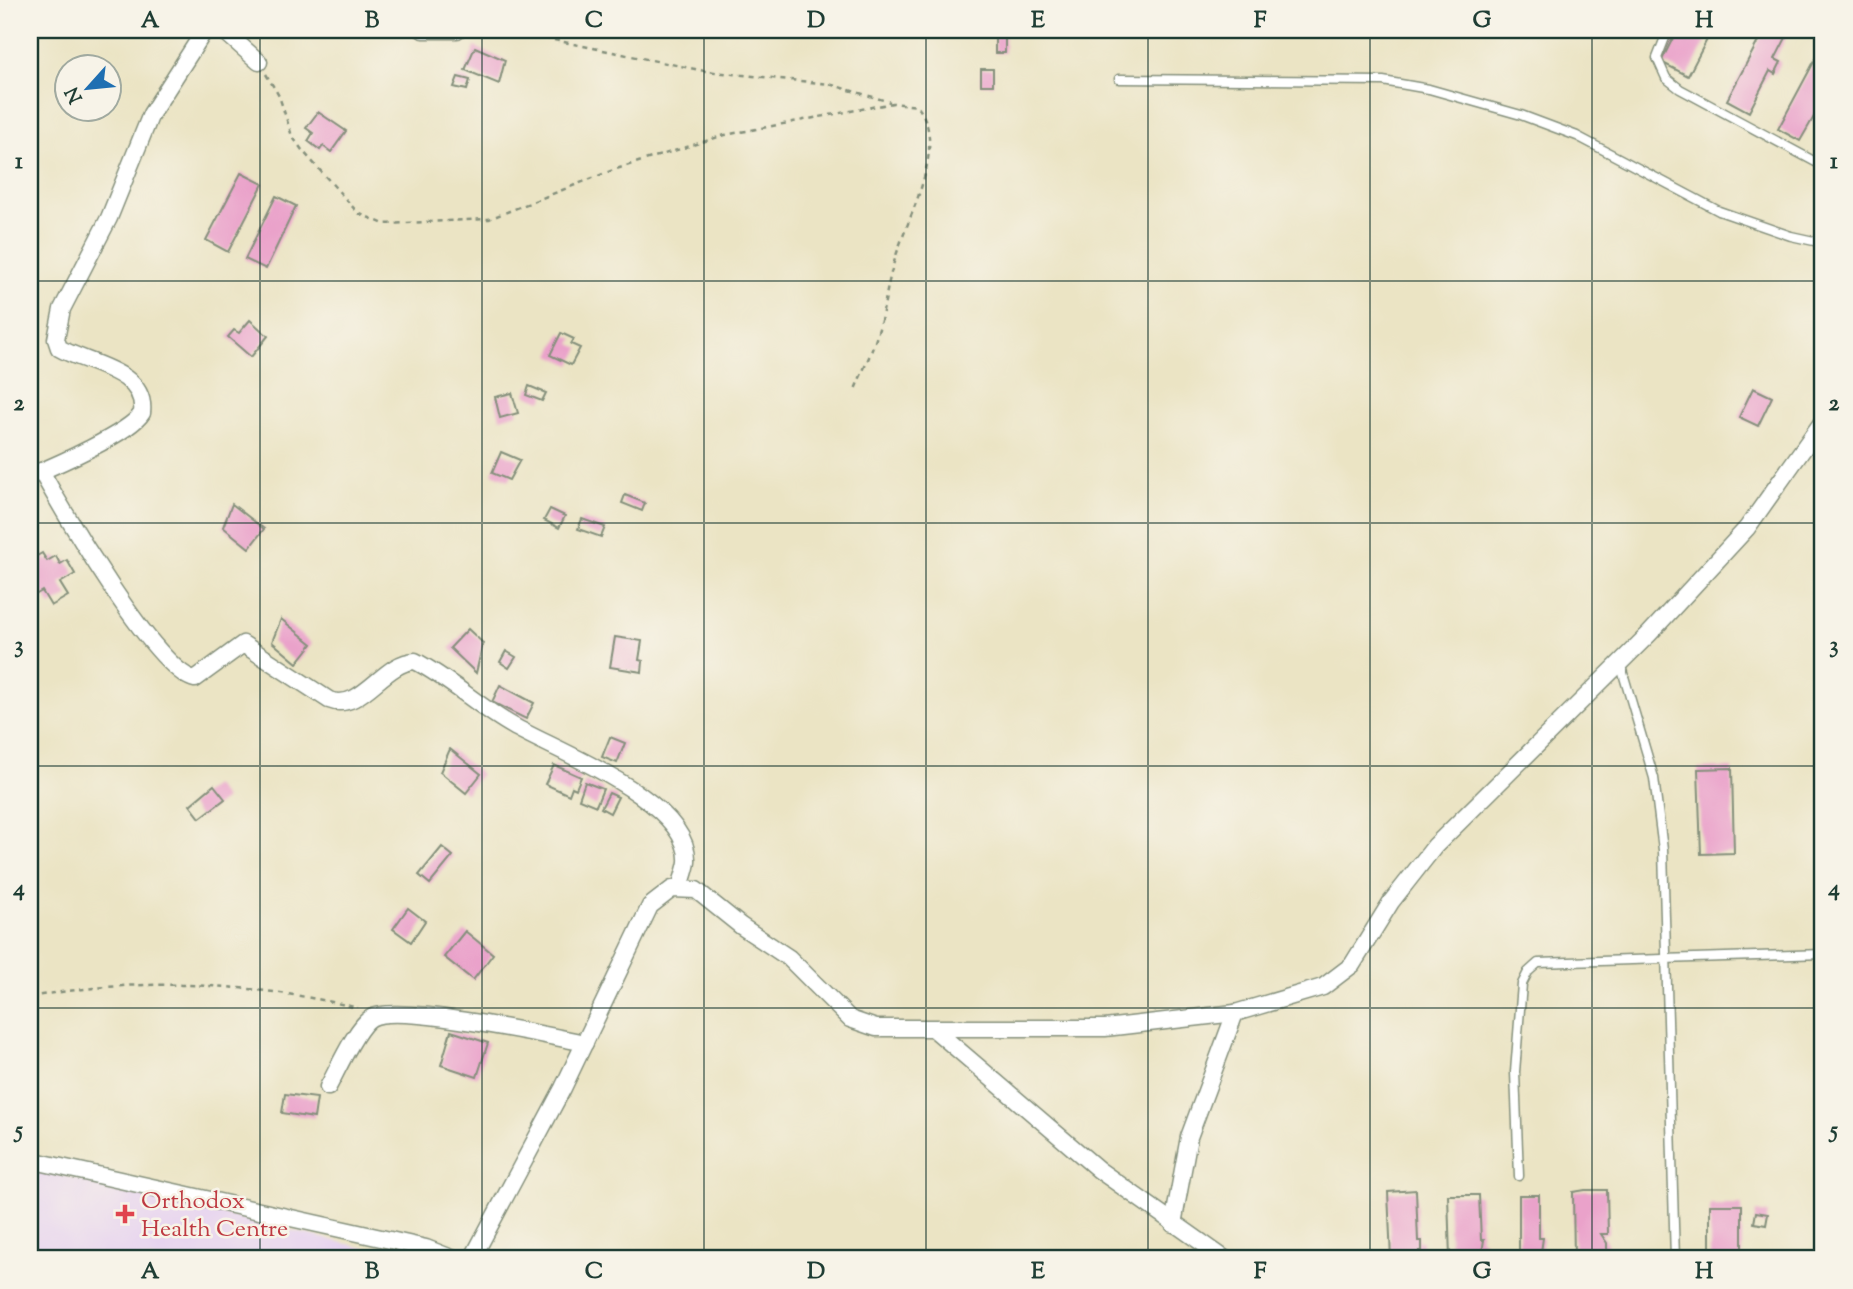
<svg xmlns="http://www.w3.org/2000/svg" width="1853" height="1289" viewBox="0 0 1853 1289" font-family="'Sorts Mill Goudy',serif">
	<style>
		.built { fill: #e6d2f0 }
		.building { fill: #eaa2ca }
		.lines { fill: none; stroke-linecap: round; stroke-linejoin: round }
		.service-casing { stroke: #85907c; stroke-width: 11 }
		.minor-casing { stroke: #85907c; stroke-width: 19 }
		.path { stroke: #85907c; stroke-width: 2.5; stroke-dasharray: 5 5; stroke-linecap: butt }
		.service { stroke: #fff; stroke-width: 8 }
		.minor { stroke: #fff; stroke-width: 16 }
		.grid { fill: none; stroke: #1f3d34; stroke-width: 2; stroke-opacity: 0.55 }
		.health-dot { fill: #e0444e; stroke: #f7f3e8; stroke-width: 2.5 }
		.labels { text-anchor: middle; stroke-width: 5; stroke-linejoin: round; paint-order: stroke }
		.health-label { font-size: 24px; fill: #be3a42; stroke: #f7f3e8; text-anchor: start }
		.neatline { fill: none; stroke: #1f3d34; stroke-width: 2.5 }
		.grid-label { font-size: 23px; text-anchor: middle; font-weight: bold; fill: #1f3d34 }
	</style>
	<rect width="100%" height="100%" fill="#f7f3e8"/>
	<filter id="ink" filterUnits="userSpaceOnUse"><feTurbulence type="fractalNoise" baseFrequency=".0143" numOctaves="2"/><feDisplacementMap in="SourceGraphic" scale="14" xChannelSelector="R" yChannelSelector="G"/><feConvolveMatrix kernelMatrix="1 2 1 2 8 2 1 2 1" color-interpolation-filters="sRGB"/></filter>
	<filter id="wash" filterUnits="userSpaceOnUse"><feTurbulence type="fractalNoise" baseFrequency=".00686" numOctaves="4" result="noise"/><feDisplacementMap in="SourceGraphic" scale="28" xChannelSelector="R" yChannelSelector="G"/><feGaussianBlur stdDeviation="1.57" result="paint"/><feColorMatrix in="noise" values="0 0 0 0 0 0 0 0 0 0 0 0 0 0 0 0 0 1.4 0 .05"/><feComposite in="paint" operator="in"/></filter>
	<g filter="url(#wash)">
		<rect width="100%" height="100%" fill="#ebe4c4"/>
		<!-- built -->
		<polygon class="built" points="30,1168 411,1259 30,1259"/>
		<g id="blocks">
			<!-- building -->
			<g class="building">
				<polygon points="1677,30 1712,30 1688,76 1661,62"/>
				<polygon points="1764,30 1790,30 1775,59 1781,62 1775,74 1770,71 1749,112 1727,100"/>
				<rect x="995" y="35" width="10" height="18"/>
				<polygon points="1823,45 1823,101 1800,141 1778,129"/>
				<polygon points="475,47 505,60 499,84 465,70"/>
				<rect x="981" y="69" width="12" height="16"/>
				<polygon points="458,77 470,80 467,90 454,87"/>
				<polygon points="318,112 346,131 331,152 323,146 320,150 308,141 313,133 306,128"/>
				<polygon points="241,173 263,184 228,252 206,240"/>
				<polygon points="276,196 296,206 266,269 245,259"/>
				<polygon points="250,320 268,336 251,357 228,337 234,330 239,333"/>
				<polygon points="561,333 574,339 571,344 580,348 571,365 550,355"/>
				<polygon points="529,386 546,393 542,401 526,395"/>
				<polygon points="1753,388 1772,397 1758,426 1739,417"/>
				<polygon points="512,393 518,413 500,418 495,397"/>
				<polygon points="501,452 520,460 509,480 492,473"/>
				<polygon points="625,495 645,503 642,511 622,503"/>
				<polygon points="232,504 264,529 249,548 223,527"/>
				<polygon points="550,509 565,516 559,528 544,520"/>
				<polygon points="582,519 605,527 601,537 578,529"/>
				<polygon points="42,553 47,561 56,556 60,564 67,560 75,574 60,583 68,596 51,606 42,591 35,595 30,586 30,560"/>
				<polygon points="281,619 312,644 297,663 272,642"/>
				<polygon points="468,629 483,643 476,673 450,648"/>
				<polygon points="615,637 642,641 639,660 643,661 642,672 610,667"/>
				<polygon points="506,651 516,657 509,668 500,662"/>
				<polygon points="500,685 534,703 526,719 492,702"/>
				<polygon points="610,737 625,743 617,763 602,757"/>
				<polygon points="450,749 481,774 466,793 440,772"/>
				<polygon points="554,765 581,777 576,789 572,787 569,795 545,784"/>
				<polygon points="1732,768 1734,853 1701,854 1698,769"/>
				<polygon points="585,782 603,789 596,806 579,799"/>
				<polygon points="214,785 225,799 200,818 190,805"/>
				<polygon points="609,793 618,797 610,813 601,808"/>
				<polygon points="442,847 453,856 430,884 419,875"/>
				<polygon points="408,908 425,921 411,942 393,929"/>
				<polygon points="465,931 493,954 473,980 444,957"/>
				<polygon points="451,1031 488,1043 477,1077 441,1065"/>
				<polygon points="285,1094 317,1098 314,1118 282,1113"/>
				<polygon points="1416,1190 1418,1241 1422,1241 1422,1251 1419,1251 1419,1259 1391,1259 1388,1192"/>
				<polygon points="1585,1190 1607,1190 1608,1234 1601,1234 1607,1243 1607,1259 1574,1259 1573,1192"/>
				<polygon points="1448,1195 1479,1195 1481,1240 1484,1240 1481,1259 1450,1259"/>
				<polygon points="1519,1195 1539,1195 1539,1238 1543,1238 1540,1259 1519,1259"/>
				<rect x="1710" y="1205" width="32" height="54"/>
				<polygon points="1756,1212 1768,1214 1766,1225 1754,1223"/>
			</g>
		</g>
	</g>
	<g filter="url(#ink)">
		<use href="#blocks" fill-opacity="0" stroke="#85907c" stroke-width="2"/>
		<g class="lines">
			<defs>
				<g id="service">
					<polyline points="1668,30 1657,58 1666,78 1680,89 1823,166"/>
					<polyline points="1119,79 1383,81 1429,89 1521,115 1577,136 1719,211 1791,236 1823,243"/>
					<polyline points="1620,663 1654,778 1663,850 1675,1259"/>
					<polyline points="1519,1176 1515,1072 1522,984 1528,972 1538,963 1823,954"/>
				</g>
				<g id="minor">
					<polyline points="223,30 259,62"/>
					<polyline points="423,30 457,30"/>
					<path d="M 41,471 C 62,509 157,673 195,679 L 243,644 L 329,700 C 361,713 383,662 415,661 C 450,679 479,707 513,726 C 556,751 691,801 687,862 C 686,870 682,879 680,888"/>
					<path d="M 30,476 C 54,466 130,433 142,413 C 147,370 86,364 59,348 L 56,339 L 62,309 L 109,218 L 151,114 L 205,30"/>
					<polyline points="935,1030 1099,1170 1225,1259"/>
					<path d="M 328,1087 C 337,1071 356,1027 371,1018 C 396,1003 550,1036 585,1043"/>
					<polyline points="30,1160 426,1248 454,1259"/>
					<polyline points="1173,1224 1189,1137 1235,1013"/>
					<polyline points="472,1259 563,1088 650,906 672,889 696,890 741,926 789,958 850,1019 876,1028 1105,1028 1235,1013 1323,987 1352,965 1391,902 1435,846 1649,634 1747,528 1823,421"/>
				</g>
			</defs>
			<!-- service casing -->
			<use href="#service" class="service-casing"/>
			<!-- minor casing -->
			<use href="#minor" class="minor-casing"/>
			<!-- path -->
			<g class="path">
				<polyline points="505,30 705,71 829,84 890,102"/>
				<path d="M 266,74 L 279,96 L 292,136 L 302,150 L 358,213 L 384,224 L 489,219 L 613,170 L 725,135 L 893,103 L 917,106 C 950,145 907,218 895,259 C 887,283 885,308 878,332 C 872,353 862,372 854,392"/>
				<path d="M 30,997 C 138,977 252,982 358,1008"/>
			</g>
			<!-- service -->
			<use href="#service" class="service"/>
			<!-- minor -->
			<use href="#minor" class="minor"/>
		</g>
	</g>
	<!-- grid -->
	<path class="grid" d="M 260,30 L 260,1259M 482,30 L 482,1259M 704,30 L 704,1259M 926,30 L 926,1259M 1148,30 L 1148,1259M 1370,30 L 1370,1259M 1592,30 L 1592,1259M 30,281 L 1823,281M 30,523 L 1823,523M 30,766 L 1823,766M 30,1008 L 1823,1008"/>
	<!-- markers -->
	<path class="health-dot" d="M121.5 1203.5h7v7h7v7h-7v7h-7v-7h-7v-7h7z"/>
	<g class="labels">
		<!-- health labels -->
		<g class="health-label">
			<text x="141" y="1208">Orthodox<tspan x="141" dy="28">Health Centre</tspan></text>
		</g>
	</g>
	<!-- margin -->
	<rect width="1853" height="1289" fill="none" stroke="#f7f3e8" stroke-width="77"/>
	<!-- north arrow -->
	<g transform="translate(88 88) rotate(243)"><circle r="33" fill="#f7f3e8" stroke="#a1aaa0" stroke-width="2"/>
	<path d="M0-5L12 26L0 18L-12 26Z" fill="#1f6fb2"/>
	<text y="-10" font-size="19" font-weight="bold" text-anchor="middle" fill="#1f3d34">N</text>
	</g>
	<rect x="38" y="38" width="1776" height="1212" class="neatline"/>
	<g class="grid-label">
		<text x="150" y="27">A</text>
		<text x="372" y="27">B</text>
		<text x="594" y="27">C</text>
		<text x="816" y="27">D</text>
		<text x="1038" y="27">E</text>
		<text x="1260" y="27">F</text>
		<text x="1482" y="27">G</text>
		<text x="1704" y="27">H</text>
		<text x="19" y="168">1</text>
		<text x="1834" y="168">1</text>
		<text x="19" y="410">2</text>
		<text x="1834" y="410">2</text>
		<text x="19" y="652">3</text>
		<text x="1834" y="652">3</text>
		<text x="19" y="895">4</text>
		<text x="1834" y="895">4</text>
		<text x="19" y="1137">5</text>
		<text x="1834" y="1137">5</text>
		<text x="150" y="1278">A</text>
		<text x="372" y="1278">B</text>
		<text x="594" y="1278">C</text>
		<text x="816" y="1278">D</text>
		<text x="1038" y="1278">E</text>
		<text x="1260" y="1278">F</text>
		<text x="1482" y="1278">G</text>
		<text x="1704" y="1278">H</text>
	</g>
</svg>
